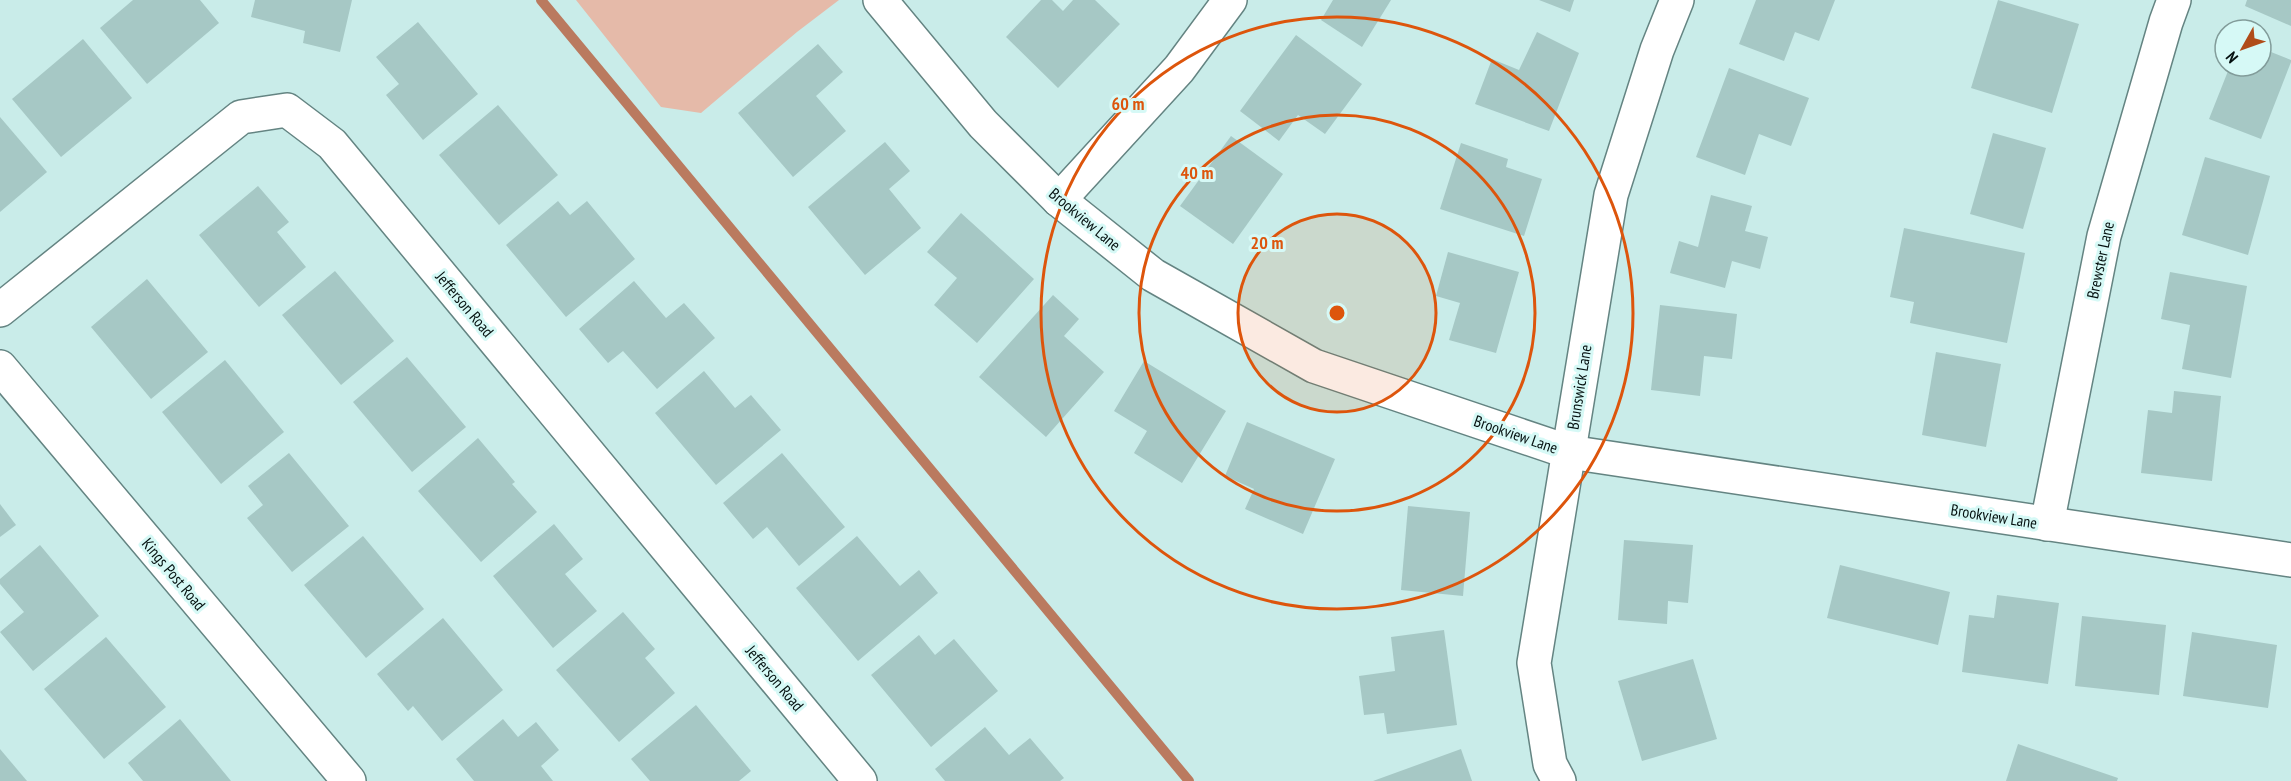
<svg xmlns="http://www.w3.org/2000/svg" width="2291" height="781" viewBox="0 0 2291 781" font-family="'PT Sans Narrow',sans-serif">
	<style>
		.green { fill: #e5baa9 }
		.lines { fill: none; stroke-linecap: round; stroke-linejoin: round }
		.stream { stroke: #ba7a5f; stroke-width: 10 }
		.building { fill: #a6c8c5 }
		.minor-casing { stroke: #648482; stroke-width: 36 }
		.minor { stroke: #fff; stroke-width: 33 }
		.ring { fill: none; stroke: #dd550c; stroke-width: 3 }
		.labels { text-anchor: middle; stroke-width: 6; stroke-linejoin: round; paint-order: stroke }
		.street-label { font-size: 16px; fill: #04100f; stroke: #d6f9f6 }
		.centre { fill: #dd550c; stroke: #d6f9f6; stroke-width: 3 }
		.ring-label { font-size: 18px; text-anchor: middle; font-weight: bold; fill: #dd550c; stroke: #d6f9f6; stroke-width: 6; stroke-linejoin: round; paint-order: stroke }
	</style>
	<rect width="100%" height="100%" fill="#c9ece9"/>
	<!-- green -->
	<polygon class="green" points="576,0 839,0 797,32 701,113 661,107"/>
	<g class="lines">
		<!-- stream -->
		<polyline class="stream" points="541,0 1189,781"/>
	</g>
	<!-- building -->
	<g class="building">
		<polygon points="133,0 200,0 219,23 147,84 100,28"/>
		<polygon points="255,0 352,0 340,52 303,43 305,31 251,17"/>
		<polygon points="1041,0 1052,0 1063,11 1073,0 1095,0 1120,24 1058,88 1006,37"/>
		<polygon points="1333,0 1391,0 1362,47 1321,20"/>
		<polygon points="1539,0 1574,0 1570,12"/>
		<polygon points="1756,0 1835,0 1819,41 1795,32 1784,61 1739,44"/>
		<polygon points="1998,0 2079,24 2052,113 1971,88"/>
		<polygon points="2247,0 2291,0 2291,26 2245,6"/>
		<polygon points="418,22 478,94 423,140 386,95 399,84 376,57"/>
		<polygon points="1537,32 1579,53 1549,131 1475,104 1492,59 1519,70"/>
		<polygon points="1296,35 1362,84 1325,134 1298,115 1279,141 1240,111"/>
		<polygon points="83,39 132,98 61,157 12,99"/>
		<polygon points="818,44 843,72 816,96 846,131 793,177 738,113"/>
		<polygon points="2261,48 2291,60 2291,62 2261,139 2209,119 2230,66 2261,66"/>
		<polygon points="1729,68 1809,98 1791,146 1759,134 1745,175 1696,157"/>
		<polygon points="498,105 558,175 499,225 439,155"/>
		<polygon points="0,117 47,172 0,212"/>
		<polygon points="1993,133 2046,148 2023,229 1970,214"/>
		<polygon points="1231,136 1283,174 1233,244 1180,206"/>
		<polygon points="885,142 910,171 889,189 921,228 865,275 808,207"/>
		<polygon points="1461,143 1508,159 1506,167 1542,179 1524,236 1440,209"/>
		<polygon points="2205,157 2270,176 2248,255 2182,235"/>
		<polygon points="258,186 289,222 277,232 306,267 259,307 199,235"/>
		<polygon points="1711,195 1752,206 1745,231 1768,237 1760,269 1732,261 1725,288 1670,273 1679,241 1698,247"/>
		<polygon points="558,201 570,215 587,201 635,259 566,317 506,245"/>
		<polygon points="961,213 1034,279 977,343 934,305 957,278 927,252"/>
		<polygon points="1904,228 2025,253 2007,343 1910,323 1914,302 1890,297"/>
		<polygon points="1448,252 1519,272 1496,353 1449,340 1460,303 1436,296"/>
		<polygon points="335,271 394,341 341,385 282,315"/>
		<polygon points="2170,272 2247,286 2231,378 2182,369 2190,325 2161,319"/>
		<polygon points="147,279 208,352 151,399 91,327"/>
		<polygon points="634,281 666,318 684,303 715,338 657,389 623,351 608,363 579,329"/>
		<polygon points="1053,295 1079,319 1064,336 1104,372 1046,437 979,377"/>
		<polygon points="1660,305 1737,314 1732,359 1704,356 1700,396 1651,390"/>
		<polygon points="1936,352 2001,364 1986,447 1922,435"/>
		<polygon points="407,357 466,427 412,472 353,402"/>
		<polygon points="225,360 284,432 221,484 162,412"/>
		<polygon points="1144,361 1226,411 1182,483 1134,453 1147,431 1114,411"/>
		<polygon points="704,371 735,408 751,395 781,430 716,485 655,413"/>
		<polygon points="2174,391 2221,396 2212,481 2141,473 2148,410 2172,413"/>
		<polygon points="1247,422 1335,459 1303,534 1245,509 1254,489 1225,476"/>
		<polygon points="478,438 515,482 512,484 537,512 481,562 418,491"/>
		<polygon points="289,453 349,526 292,572 247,518 263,505 248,486"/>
		<polygon points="782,453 845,527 799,566 767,527 753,539 723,503"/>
		<polygon points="0,504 16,525 0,537"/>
		<polygon points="1408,506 1470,512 1463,596 1401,590"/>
		<polygon points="554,524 583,559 565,574 597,611 553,648 493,576"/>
		<polygon points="363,536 424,609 366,658 304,585"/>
		<polygon points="857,536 900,586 919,570 938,593 858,661 796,588"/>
		<polygon points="1624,540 1693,545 1688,603 1668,601 1667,624 1618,620"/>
		<polygon points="40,545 99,616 33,671 0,632 24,612 0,584 0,579"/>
		<polygon points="1840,565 1950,592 1938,645 1827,618"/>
		<polygon points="1997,595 2059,603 2048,684 1962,672 1969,615 1994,618"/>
		<polygon points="623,612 655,649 645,658 675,693 619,742 556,670"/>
		<polygon points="2082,616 2166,625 2159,695 2075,686"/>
		<polygon points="443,618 503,690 442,741 413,706 408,711 377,674"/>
		<polygon points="1444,630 1457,725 1387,734 1384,713 1364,715 1359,676 1395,671 1391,637"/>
		<polygon points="2192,632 2277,645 2268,708 2183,696"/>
		<polygon points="919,635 935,655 954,639 998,691 931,747 871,675"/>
		<polygon points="106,637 166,707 104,759 44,689"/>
		<polygon points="1693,659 1717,739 1642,761 1618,681"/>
		<polygon points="696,705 751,771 739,781 650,781 631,759"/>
		<polygon points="180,719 231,781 143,781 128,763"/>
		<polygon points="503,719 518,737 536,722 559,750 541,766 553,781 474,781 456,759"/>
		<polygon points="985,727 1009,755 1030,738 1064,778 1060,781 945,781 935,769"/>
		<polygon points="2018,744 2118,778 2117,781 2006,781"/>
		<polygon points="0,749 27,781 0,781"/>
		<polygon points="1461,749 1472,781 1373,781"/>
	</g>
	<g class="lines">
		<defs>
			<g id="minor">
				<polyline points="880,0 983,124 1059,200 1153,275 1314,366 1569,452 2291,560"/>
				<polyline points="1059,200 1179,69 1230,0"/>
				<polyline points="0,310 241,117 287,110 332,144 860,781"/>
				<polyline points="0,367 349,781"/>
				<polyline points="2047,524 2104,236 2166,22 2174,0"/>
				<polyline points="1559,781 1550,764 1534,663 1611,195 1657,50 1677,0"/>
			</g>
		</defs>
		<!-- minor casing -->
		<use href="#minor" class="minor-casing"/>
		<!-- minor -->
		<use href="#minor" class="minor"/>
	</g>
	<!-- distance rings -->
	<circle cx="1337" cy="313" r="99" fill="#dd550c" fill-opacity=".12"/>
	<g class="ring">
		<circle cx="1337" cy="313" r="99"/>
		<circle cx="1337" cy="313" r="198"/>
		<circle cx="1337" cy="313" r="296"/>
	</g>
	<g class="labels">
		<!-- street labels -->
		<g class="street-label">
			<text transform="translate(1085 219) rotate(40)" y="6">Brookview Lane</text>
			<text transform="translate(2100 260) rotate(-78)" y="6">Brewster Lane</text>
			<text transform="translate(465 304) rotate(50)" y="6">Jefferson Road</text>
			<text transform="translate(1579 387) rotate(-81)" y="6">Brunswick Lane</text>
			<text transform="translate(1516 434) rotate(19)" y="6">Brookview Lane</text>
			<text transform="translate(1994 516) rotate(9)" y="6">Brookview Lane</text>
			<text transform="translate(174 574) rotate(50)" y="6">Kings Post Road</text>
			<text transform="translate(775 678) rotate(50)" y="6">Jefferson Road</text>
		</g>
	</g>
	<circle cx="1337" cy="313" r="9" class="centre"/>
	<g class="ring-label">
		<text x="1128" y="110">60 m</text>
		<text x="1197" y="179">40 m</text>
		<text x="1267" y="249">20 m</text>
	</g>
	<!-- north arrow -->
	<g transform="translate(2243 48) rotate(230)"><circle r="28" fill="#d6f9f6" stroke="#829c9a" stroke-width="1.5"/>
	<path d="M0-4.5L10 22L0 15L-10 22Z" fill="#b04c19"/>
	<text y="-9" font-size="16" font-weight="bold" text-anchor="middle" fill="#04100f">N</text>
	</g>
</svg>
